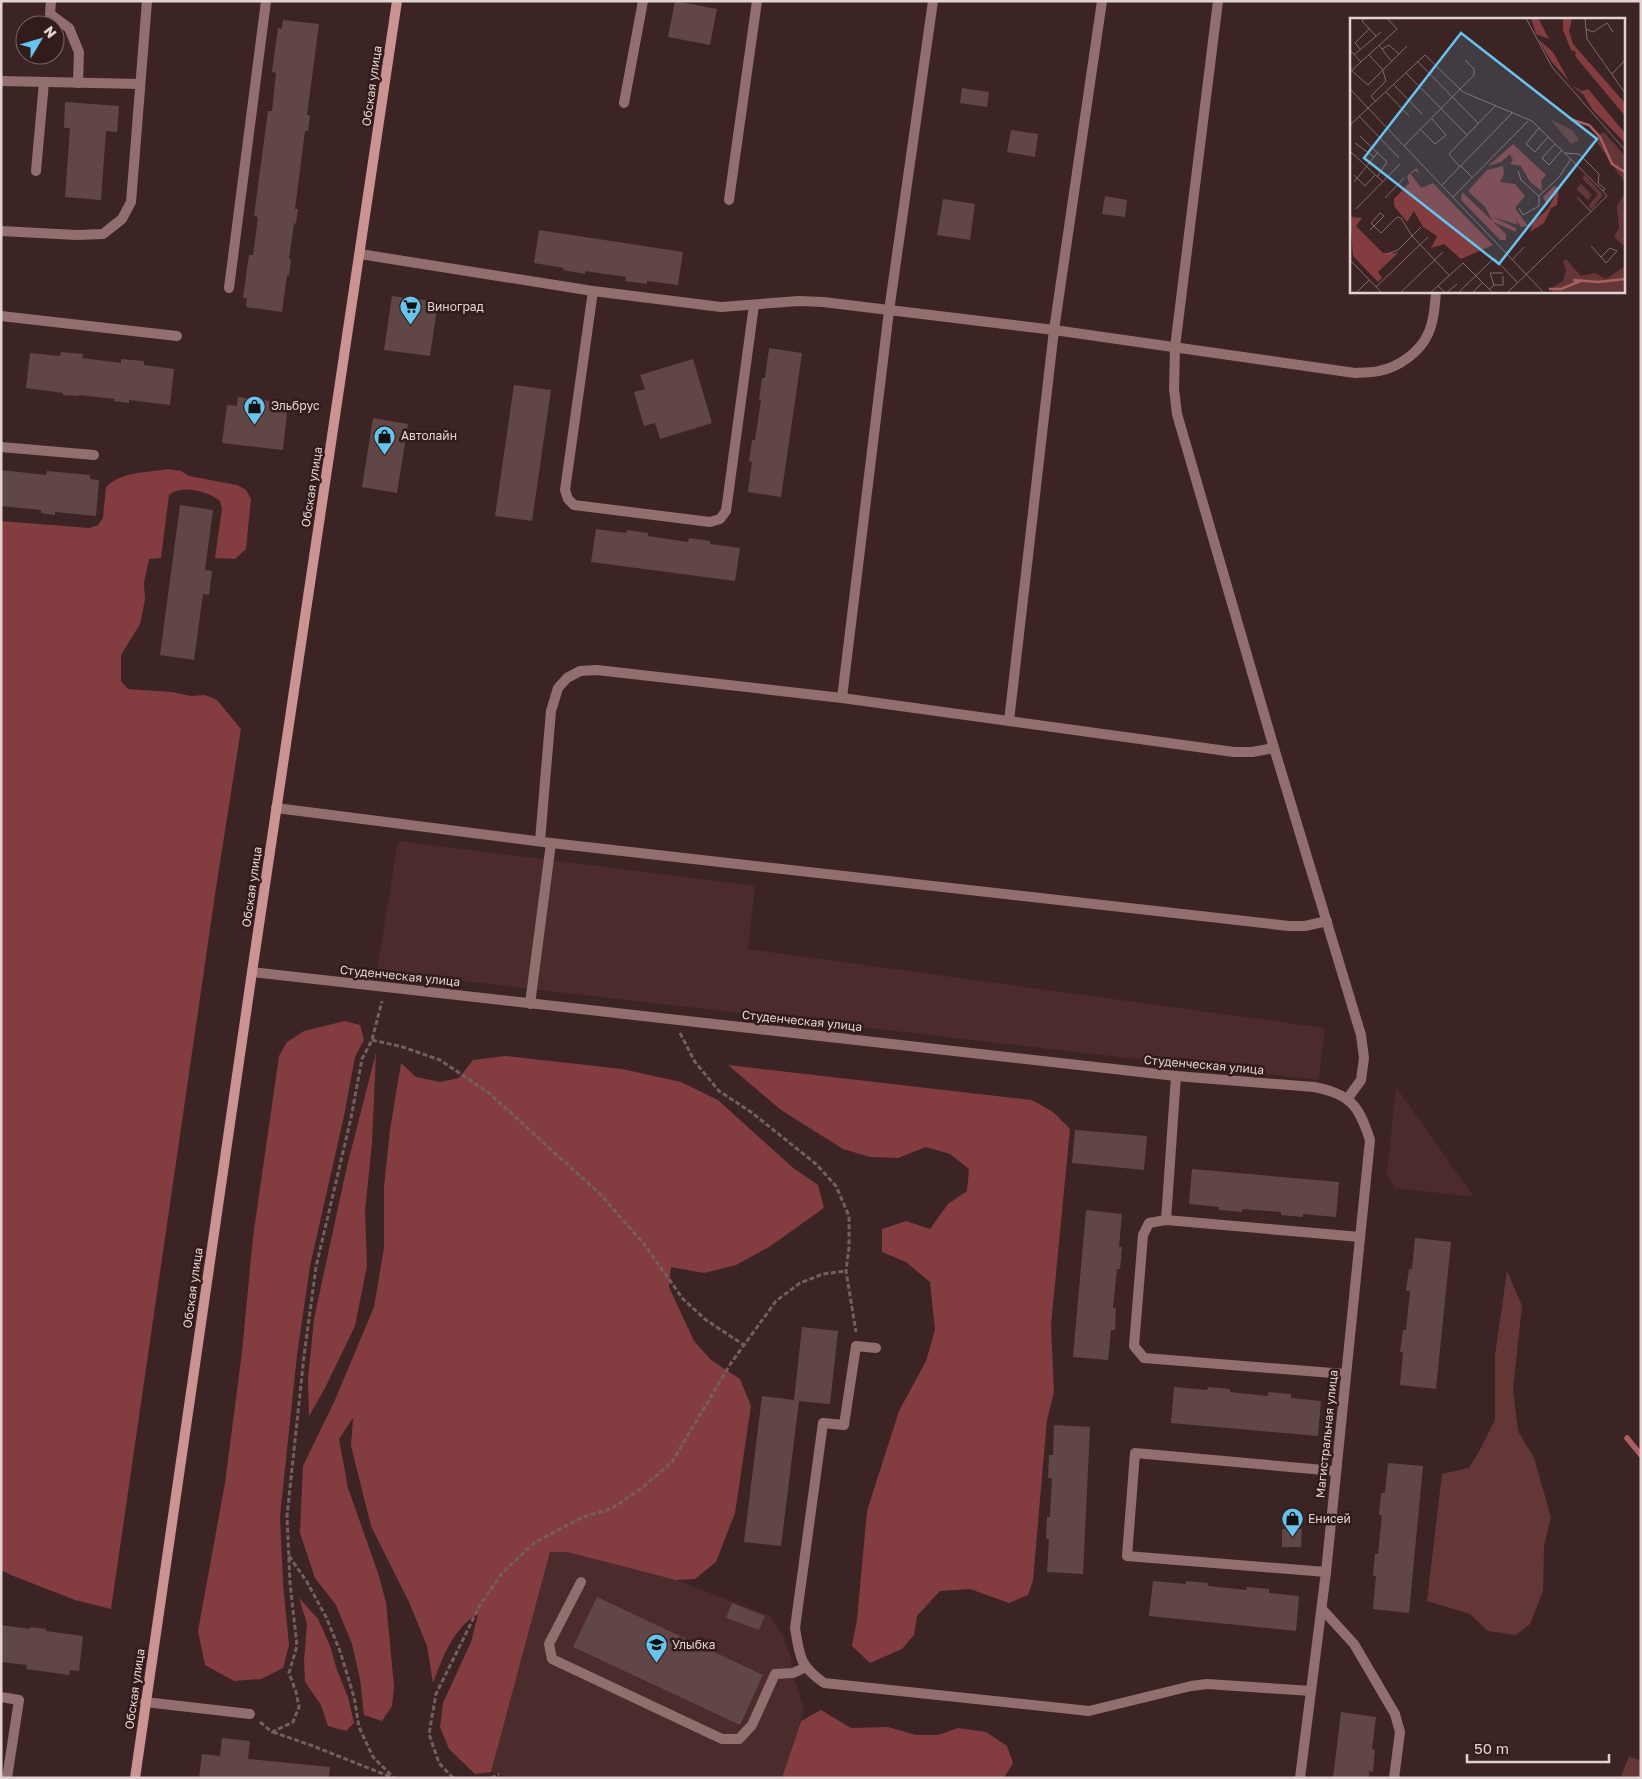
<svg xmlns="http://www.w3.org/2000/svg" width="1642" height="1779" viewBox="0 0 1642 1779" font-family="'Golos Text',sans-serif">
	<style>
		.built { fill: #4b2b2b }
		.green { fill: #633737 }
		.forest { fill: #833c3f }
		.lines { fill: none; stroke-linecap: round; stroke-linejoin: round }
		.stream { stroke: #aa5f61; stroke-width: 5.5 }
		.building { fill: #614646 }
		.path { stroke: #745e5e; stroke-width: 3; stroke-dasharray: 5 2.5; stroke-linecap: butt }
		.lane { stroke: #916f6e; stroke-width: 10 }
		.street { stroke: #916f6e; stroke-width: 10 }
		.secondary { stroke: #cb9493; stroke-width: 10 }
		.labels { text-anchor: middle; stroke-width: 5; stroke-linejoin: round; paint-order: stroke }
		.street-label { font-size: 12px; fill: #e3d2d2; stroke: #321b1b }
		.poi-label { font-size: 12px; fill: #e3d2d2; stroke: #321b1b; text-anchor: start }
		.inset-river { fill: none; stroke: #aa5f61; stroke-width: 2.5 }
		.inset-road { fill: none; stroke: #7f6a6a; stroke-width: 1 }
		.view { fill: #66c4ef; fill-opacity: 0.15; stroke: #66c4ef; stroke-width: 2.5 }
		.inset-edge { fill: none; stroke: #e3d2d2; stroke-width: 2.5 }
	</style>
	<rect width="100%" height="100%" fill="#3d2424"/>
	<!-- built -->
	<g class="built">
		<polygon points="398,841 755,886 748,949 1325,1028 1319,1080 377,971"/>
		<polygon points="1396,1087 1474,1197 1395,1188 1387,1175"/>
		<polygon points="550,1552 567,1552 676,1580 770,1616 783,1635 790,1655 795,1682 804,1710 782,1778 512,1778 491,1772"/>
	</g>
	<!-- green -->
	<g class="green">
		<polygon points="1507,1271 1522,1306 1513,1389 1518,1431 1534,1458 1551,1517 1544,1546 1543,1591 1530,1624 1516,1635 1488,1631 1470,1614 1427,1601 1442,1474 1469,1468 1480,1450 1495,1420 1495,1355"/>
		<polygon points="1629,1757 1641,1760 1641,1778 1620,1778"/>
	</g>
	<!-- forest -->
	<g class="forest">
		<path d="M 168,469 L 181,471 L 189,476 L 237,485 L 246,490 L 251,499 L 246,549 L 235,559 L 215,558 L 222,509 L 220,501 C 208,491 182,484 169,495 L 161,558 L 149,559 L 144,583 L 145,600 L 140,624 L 121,655 L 121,681 L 128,689 L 171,692 L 191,696 L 205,695 L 217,700 L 241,729 L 216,888 L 111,1609 L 75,1600 L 11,1575 L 1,1570 L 1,521 L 89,528 L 98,525 L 103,518 L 106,487 C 122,471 147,473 168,469 Z"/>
		<polygon points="345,1021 360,1025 364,1040 355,1057 344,1116 310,1266 297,1355 280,1516 283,1583 289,1645 283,1668 261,1679 234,1681 205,1665 198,1631 225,1483 242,1352 253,1237 279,1056 287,1042 304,1031"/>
		<polygon points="376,1053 372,1143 365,1211 367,1266 355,1326 325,1388 309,1416 308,1379 314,1319 347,1166"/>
		<path d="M 506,1056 L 622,1069 L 681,1082 L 718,1100 L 792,1167 L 818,1185 L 824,1208 L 769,1247 L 736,1265 L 704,1273 L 671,1267 L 669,1287 L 694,1341 L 711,1360 L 740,1379 L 751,1406 L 735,1513 L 716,1562 L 695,1579 L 676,1580 L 567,1552 L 550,1552 L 491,1772 L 475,1774 L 449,1749 L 440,1727 L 443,1703 L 471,1642 L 478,1614 C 453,1628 443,1657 433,1683 L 427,1646 L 409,1602 L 371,1526 L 351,1446 L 353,1418 L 339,1439 L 348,1488 L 378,1573 L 386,1602 L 394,1686 L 392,1706 L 382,1721 L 364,1715 L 360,1679 L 352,1644 L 336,1605 L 315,1578 L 300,1533 L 303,1466 L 335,1400 L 374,1307 L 384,1248 L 384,1187 L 390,1130 L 401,1063 L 416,1077 L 440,1082 L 459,1078 L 473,1060 Z"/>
		<polygon points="728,1065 1032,1100 1053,1112 1070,1129 1051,1325 1054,1392 1047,1420 1033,1580 1028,1595 1009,1603 970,1589 940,1591 917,1616 914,1635 902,1649 870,1663 852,1646 857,1620 867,1511 899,1411 926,1361 935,1330 930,1282 906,1262 882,1252 882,1229 906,1221 930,1229 948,1204 967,1191 969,1169 950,1154 926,1147 898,1158 870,1157 843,1149 781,1110"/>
		<polygon points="299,1598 318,1619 330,1646 337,1670 348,1697 354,1723 346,1731 328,1726 321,1705 305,1682 304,1661 307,1624"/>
		<polygon points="821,1710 851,1728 888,1727 916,1735 938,1735 958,1728 986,1732 1007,1746 1013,1763 1004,1778 782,1778 801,1721"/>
	</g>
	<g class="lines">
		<!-- stream -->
		<polyline class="stream" points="1627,1438 1641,1455"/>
	</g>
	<!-- building -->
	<g class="building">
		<polygon points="675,1 717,9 710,45 668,37"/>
		<polygon points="283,20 319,24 307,115 310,115 308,131 305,131 295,209 298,209 296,224 294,223 289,259 291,259 289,276 287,275 282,312 246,307 247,298 243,298 249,255 253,255 258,217 254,216 257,193 268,111 272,111 276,73 272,72 275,49 278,28 282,29"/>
		<polygon points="962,88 989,92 987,107 960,103"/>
		<polygon points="65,102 119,106 117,132 106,131 101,200 65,197 70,128 64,128"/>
		<polygon points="1011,130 1038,134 1035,157 1007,152"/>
		<polygon points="1105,196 1127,200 1125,217 1102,214"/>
		<polygon points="943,199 975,204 970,240 937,235"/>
		<polygon points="539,230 683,252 678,285 647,281 647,284 625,281 626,277 585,271 585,274 563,270 564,268 534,263"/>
		<polygon points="392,296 438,302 430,356 384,350"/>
		<polygon points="769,348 802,353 781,497 748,492 752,462 749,461 752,440 755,440 761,400 759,399 762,378 765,378"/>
		<polygon points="61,352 83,354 82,358 121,363 121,359 144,361 144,365 174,369 170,405 129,400 129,403 114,401 115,399 79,395 79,396 63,395 63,393 26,388 30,353 60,356"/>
		<polygon points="693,359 712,423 660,439 655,423 644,426 634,392 645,389 640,375"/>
		<polygon points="514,385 551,390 532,521 495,516"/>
		<polygon points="238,397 288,403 283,450 222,443 227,405 237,406"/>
		<polygon points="373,418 408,424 397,493 362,487"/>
		<polygon points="1,470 46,475 47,471 90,475 90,479 99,480 96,516 55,512 55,515 41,513 41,510 1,506"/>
		<polygon points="180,505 213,510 205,570 212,571 209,595 203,594 194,660 160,655"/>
		<polygon points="596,529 626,533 627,530 648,533 648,536 688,542 689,538 710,541 710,544 740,548 735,581 591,562"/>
		<polygon points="1075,1130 1147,1136 1144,1170 1072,1163"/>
		<polygon points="1192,1169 1339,1182 1336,1217 1303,1214 1303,1217 1281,1215 1281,1212 1242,1209 1242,1212 1219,1210 1219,1207 1189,1204"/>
		<polygon points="1086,1210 1122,1214 1119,1247 1122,1247 1120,1269 1117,1269 1113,1308 1116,1308 1115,1330 1111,1330 1108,1360 1073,1357"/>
		<polygon points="1415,1238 1451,1242 1436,1389 1400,1385 1403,1352 1400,1352 1403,1330 1406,1330 1410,1291 1406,1291 1409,1269 1412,1269"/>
		<polygon points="802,1327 838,1331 830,1404 798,1401 799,1401 781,1546 744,1542 762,1396 794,1400"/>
		<polygon points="1174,1387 1207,1390 1208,1387 1230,1389 1230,1392 1268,1396 1268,1392 1291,1394 1291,1398 1321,1401 1318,1436 1171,1423"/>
		<polygon points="1054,1425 1090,1427 1083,1574 1047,1572 1049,1539 1046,1539 1047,1517 1050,1517 1052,1478 1048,1478 1049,1455 1053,1455"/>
		<polygon points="1388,1463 1423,1466 1409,1613 1373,1609 1376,1576 1373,1576 1375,1554 1378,1554 1382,1515 1379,1515 1381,1493 1385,1493"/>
		<polygon points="1282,1529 1302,1529 1301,1547 1282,1547"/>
		<polygon points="1153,1581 1186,1584 1186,1581 1208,1583 1208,1586 1246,1590 1247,1587 1269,1589 1269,1593 1299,1596 1296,1631 1149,1616"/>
		<polygon points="597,1597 763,1675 740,1725 573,1647"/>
		<polygon points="732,1603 765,1616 759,1630 726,1618"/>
		<polygon points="1,1625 30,1629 30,1627 46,1629 46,1631 83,1636 79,1671 70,1670 69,1675 26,1669 27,1665 1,1662"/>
		<polygon points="1341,1712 1376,1717 1372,1749 1375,1750 1373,1772 1369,1771 1369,1778 1333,1778"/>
		<polygon points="222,1738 250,1741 248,1759 330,1767 329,1778 199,1778 202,1754 220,1756"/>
	</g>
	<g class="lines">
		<!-- path -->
		<g class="path">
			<polyline points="680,1033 695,1062 719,1091 751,1112 816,1164 836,1186 849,1216 849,1247 846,1271 856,1332"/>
			<polyline points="372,1040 403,1047 440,1060 489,1093 601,1195 644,1244 683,1299 706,1320 744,1345"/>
			<polyline points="289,1556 307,1582 326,1617 340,1651 354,1697 359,1727 373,1757 394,1778"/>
			<polyline points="260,1722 272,1732 293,1722 299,1707 296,1692 289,1673 297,1646 290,1583 287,1516 304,1356 316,1267 351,1118 362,1059 372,1040 382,1001"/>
			<polyline points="273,1732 313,1746 391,1777"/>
			<polyline points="453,1778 439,1763 429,1734 436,1694 480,1605 502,1573 534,1543 583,1517 611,1509 642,1488 672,1462 731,1363 776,1301 800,1283 823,1274 846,1271"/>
			<polyline points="491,1778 499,1774"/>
		</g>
		<!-- lane -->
		<g class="lane">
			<polyline points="51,1 50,14 69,28 79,52 78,83"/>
			<polyline points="1,81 140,84"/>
			<polyline points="624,103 643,1"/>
			<polyline points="36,171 44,82"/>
			<polyline points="729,200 757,1"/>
			<polyline points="1,231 77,235 103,234 122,219 131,202 147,1"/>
			<path d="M 360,254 L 593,291 L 721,307 L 799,301 L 823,302 L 1054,330 L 1355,373 C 1363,372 1372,373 1379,371 C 1399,367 1420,352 1428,334 C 1434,321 1435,305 1436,291"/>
			<polyline points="229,288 266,1"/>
			<polyline points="593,291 565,490 568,499 574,505 710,522 720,519 726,511 754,305"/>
			<polyline points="1,316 177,336"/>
			<polyline points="1,447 94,455"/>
			<polyline points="842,698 889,311 933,1"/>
			<polyline points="1009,721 1054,330 1102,1"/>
			<polyline points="276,808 551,843 1289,926 1305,926 1327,921"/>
			<polyline points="540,841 551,711 558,688 567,678 580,671 597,670 842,698 1234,752 1252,752 1274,748"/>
			<polyline points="530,1004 551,843"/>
			<polyline points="1166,1220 1176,1076"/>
			<path d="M 876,1348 L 856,1346 L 844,1425 L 823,1423 L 795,1628 C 800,1657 799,1665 824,1683 L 1089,1711 L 1191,1686 L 1207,1684 L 1311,1691"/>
			<polyline points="1345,1374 1144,1358 1134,1346 1143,1235 1149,1223 1166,1220 1360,1237"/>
			<polyline points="1326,1572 1127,1556 1135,1453 1335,1471"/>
			<polyline points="581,1582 549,1644 552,1659 722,1739 739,1739 752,1725 775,1674 793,1673 806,1667"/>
			<polyline points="1322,1609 1354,1644 1395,1714 1400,1732 1394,1778"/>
			<polyline points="1,1697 19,1700 7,1778"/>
			<polyline points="145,1702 250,1714"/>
		</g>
		<!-- street -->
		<g class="street">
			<polyline points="1218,1 1175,347 1174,389 1177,414 1274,748 1361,1035 1364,1058 1361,1080 1348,1098"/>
			<path d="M 252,972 L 1176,1076 L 1314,1087 C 1351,1094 1359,1106 1370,1140 L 1326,1572 L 1300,1778"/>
		</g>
		<!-- secondary -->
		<polyline class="secondary" points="135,1778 252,972 397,1"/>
	</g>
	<!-- icons -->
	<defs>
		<symbol id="supermarket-pin" viewBox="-11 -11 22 30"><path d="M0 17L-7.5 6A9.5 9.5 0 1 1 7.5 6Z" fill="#66c4ef" stroke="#321b1b"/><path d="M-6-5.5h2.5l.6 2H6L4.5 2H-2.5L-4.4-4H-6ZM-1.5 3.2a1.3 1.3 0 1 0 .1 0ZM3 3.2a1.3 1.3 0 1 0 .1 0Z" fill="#111"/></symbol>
		<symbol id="shop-pin" viewBox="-11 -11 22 30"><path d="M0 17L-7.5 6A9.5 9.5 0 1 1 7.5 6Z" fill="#66c4ef" stroke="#321b1b"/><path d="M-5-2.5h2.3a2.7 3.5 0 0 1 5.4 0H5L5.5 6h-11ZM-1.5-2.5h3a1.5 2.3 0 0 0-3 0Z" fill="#111"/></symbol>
		<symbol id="school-pin" viewBox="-11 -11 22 30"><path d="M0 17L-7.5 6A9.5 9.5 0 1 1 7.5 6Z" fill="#66c4ef" stroke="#321b1b"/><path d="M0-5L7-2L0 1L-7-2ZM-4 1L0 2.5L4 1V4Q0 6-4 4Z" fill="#111"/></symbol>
	</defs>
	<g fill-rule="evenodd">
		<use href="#supermarket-pin" x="398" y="294" width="25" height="34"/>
		<use href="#shop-pin" x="242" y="394" width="25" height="34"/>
		<use href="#shop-pin" x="372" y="424" width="25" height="34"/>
		<use href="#shop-pin" x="1280" y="1506" width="25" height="34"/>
		<use href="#school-pin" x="644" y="1632" width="25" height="34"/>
	</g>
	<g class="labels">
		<!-- street labels -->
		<g class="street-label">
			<text transform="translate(372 86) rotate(-82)" y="4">Обская улица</text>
			<text transform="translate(312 487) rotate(-81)" y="4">Обская улица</text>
			<text transform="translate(252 887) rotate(-82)" y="4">Обская улица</text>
			<text transform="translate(400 976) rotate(6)" y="4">Студенческая улица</text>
			<text transform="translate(802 1021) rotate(6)" y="4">Студенческая улица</text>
			<text transform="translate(1204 1065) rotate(5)" y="4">Студенческая улица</text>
			<text transform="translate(193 1288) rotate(-82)" y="4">Обская улица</text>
			<text transform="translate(1327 1434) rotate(-84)" y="4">Магистральная улица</text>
			<text transform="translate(135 1689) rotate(-82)" y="4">Обская улица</text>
		</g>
		<!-- poi labels -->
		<g class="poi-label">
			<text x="427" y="311">Виноград</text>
			<text x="271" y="410">Эльбрус</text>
			<text x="401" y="440">Автолайн</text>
			<text x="1308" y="1523">Енисей</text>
			<text x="672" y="1649">Улыбка</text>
		</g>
	</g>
	<!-- overview -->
	<g transform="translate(1350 18)">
		<rect width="275" height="275" fill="#3d2424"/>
		<path d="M 200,101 L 222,112 L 229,122 L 221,126 ZM 254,114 L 275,138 L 275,165 L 244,120 ZM 235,157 L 253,177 L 242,191 L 238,188 L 248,176 L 232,160 ZM 231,166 L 242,177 L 238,182 L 226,171 ZM 275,175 L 275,225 L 272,227 L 264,218 L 269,210 L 267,188 ZM 216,241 L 231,258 L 245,255 L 256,261 L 275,248 L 275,275 L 202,275 L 203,269 L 213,263 L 216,253 L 213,244 Z" fill="#633737"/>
		<path d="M 181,0 L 188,0 L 199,21 L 186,16 ZM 213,0 L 222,0 L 219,13 L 223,26 L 275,85 L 275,98 L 225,38 L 226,34 L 221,32 L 213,12 ZM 188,21 L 203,34 L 219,63 L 201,43 ZM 221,67 L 232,73 L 238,71 L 275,115 L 275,125 L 242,91 L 233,76 ZM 163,126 L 196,157 L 191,163 L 192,173 L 180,164 L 171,148 L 160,146 L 163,142 L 160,136 L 151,144 L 138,148 ZM 153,148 L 154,156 L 150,164 L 165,166 L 175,178 L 165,190 L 178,208 L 171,209 L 165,200 L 168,207 L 143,199 L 166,210 L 166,214 L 143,204 L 135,189 L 118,173 L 137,152 ZM 66,150 L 70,155 L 65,153 L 61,156 L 71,170 L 83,165 L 143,227 L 111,241 L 94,226 L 81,230 L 87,218 L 73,209 L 64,193 L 57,204 L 44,188 L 44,181 L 59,165 L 57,158 ZM 204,168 L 209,170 L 207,187 L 201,190 L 194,205 L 180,214 L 183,204 L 198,191 L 205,177 L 196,186 L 193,179 ZM 112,174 L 156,216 L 156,222 L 150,222 L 111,182 ZM 0,199 L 12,200 L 6,208 L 33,235 L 48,235 L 28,254 L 32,260 L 28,264 L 3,238 Z" fill="#833c3f"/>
		<path class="inset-river" d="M 220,101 L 239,107 L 250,119 L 262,146 L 275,154M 223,262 L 248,264 L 275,261M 199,271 L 211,271 L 233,262"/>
		<path class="inset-road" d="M 15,0 L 12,3 L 26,18M 176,0 L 202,49 L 275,132M 235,0 L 237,21 L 275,75M 236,11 L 243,14 L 257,5 L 263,14M 29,27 L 41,43M 10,31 L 5,25 L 19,11M 32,31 L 39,27 L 49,36M 0,32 L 11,44M 4,37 L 31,14M 19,37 L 33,52 L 57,28M 67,43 L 129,106M 2,53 L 18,67 L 33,52M 0,54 L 47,11 L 37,0M 56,55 L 117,117M 262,56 L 275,42M 44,67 L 72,96M 0,71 L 194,275M 36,74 L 59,98M 26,84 L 21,78 L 36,63 L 33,53M 9,98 L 49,140M 0,107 L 75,37 L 113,74 L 182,103 L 253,173 L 257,178 L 157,275M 189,110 L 176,126 L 185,134 L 198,119M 71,112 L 85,126 L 96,117 L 82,101M 10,118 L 37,144 L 27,159M 5,125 L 24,139M 205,126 L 192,140 L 199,147 L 212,132M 54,128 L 124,57 L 124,51 L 115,42M 0,133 L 33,164M 215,135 L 229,136 L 249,156 L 248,165 L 255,171 L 253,173M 111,148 L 122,159M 110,149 L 99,136 L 146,87M 168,153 L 171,162 L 189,178 L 209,159 L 221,141M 4,157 L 15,168 L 25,157M 4,164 L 28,134M 92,167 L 163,94M 103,179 L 178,103M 227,179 L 241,194M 35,180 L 54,160M 169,190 L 173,197 L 189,188 L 189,178M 6,191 L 50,146M 30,195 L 34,198 L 24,208 L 21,205 ZM 20,212 L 24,208 L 31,215 L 47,199 L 51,200 L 62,218 L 99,257M 241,228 L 251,239 L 260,230 L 267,233 L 256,245 L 251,239M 37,236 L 48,232 L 71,209M 163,241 L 174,229M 0,242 L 32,275M 144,267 L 140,255 L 153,255M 88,268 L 96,275 L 107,266M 26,269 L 78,219M 140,271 L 144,267 L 153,267 L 153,258M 6,275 L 19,262M 50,275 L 93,234M 80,275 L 113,245 L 143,275M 108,275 L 144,240 L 168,265M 122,275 L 133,264"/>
		<path class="view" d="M 111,15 L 247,121 L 149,246 L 14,140 Z"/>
		<rect width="275" height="275" class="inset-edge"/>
	</g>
	<!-- border -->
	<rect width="1642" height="1779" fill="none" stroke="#e3d2d2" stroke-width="5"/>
	<!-- north arrow -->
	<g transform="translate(40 40) rotate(52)"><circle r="24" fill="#321b1b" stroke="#796464"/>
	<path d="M0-4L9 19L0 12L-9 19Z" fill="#66c4ef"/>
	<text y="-8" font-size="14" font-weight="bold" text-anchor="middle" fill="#e3d2d2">N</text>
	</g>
	<!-- scale -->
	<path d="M1467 1754v8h142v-8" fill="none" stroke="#e3d2d2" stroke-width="2.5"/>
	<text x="1474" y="1754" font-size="15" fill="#e3d2d2" stroke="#321b1b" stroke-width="4" paint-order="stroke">50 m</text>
</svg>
